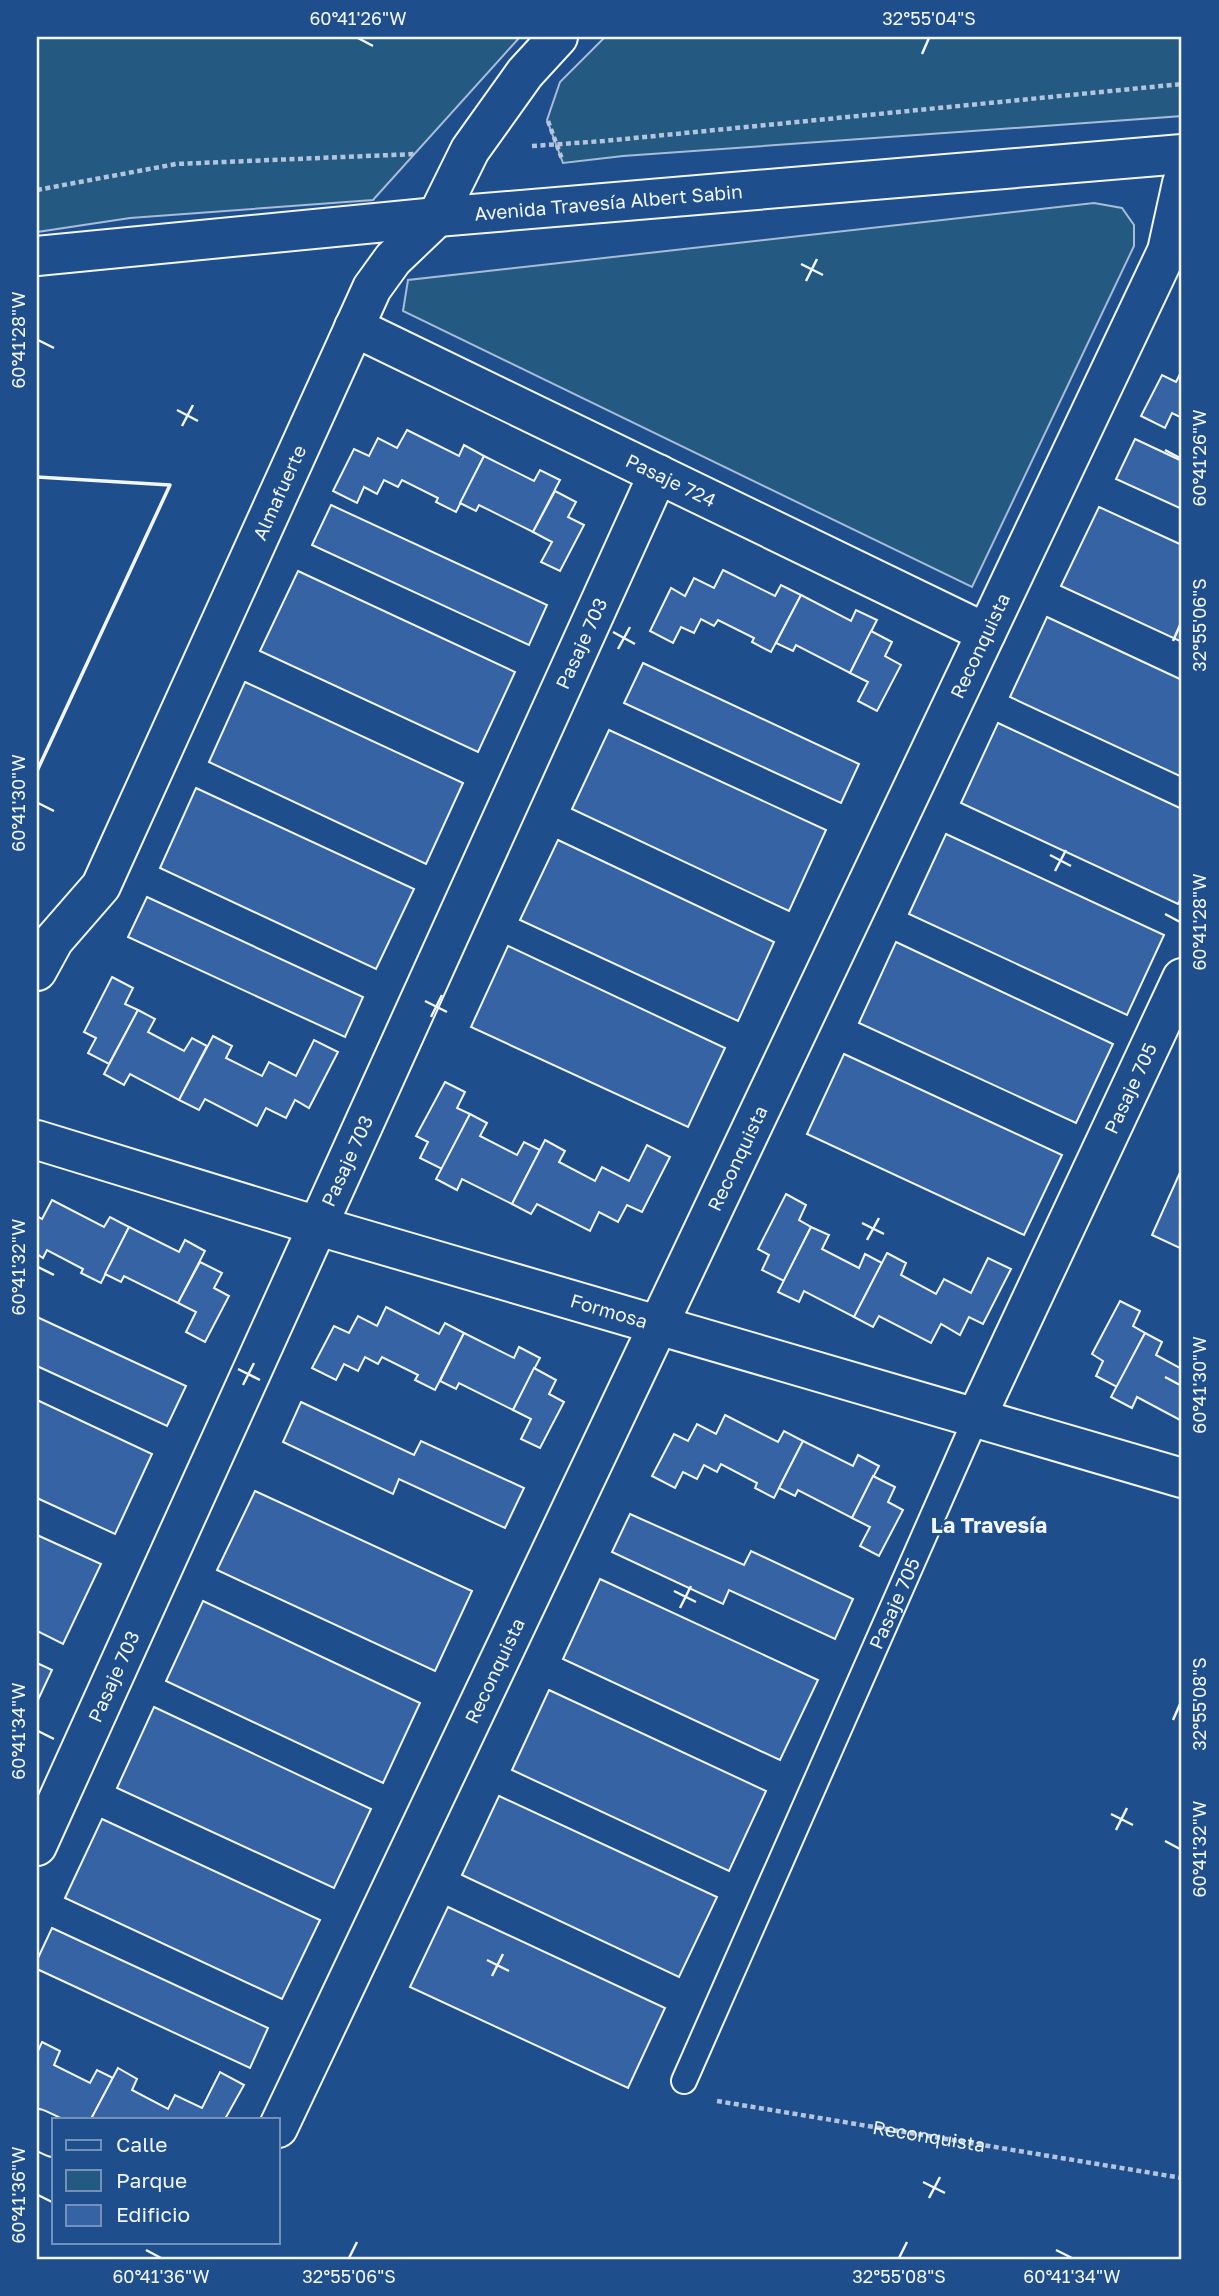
<svg xmlns="http://www.w3.org/2000/svg" width="1219" height="2296" viewBox="0 0 1219 2296" font-family="'Golos Text',sans-serif">
	<style>
		.green { fill: #245a82; stroke: #a8bbd7; stroke-width: 2 }
		.building { fill: #3563a3; stroke: #f2f6ff; stroke-width: 2 }
		.lines { fill: none; stroke-linecap: round; stroke-linejoin: round }
		.service-casing { stroke: #f2f6ff; stroke-width: 28 }
		.minor-casing { stroke: #f2f6ff; stroke-width: 42 }
		.secondary-casing { stroke: #f2f6ff; stroke-width: 42 }
		.path { stroke: #b3c4dc; stroke-width: 4.5; stroke-dasharray: 5 3.5; stroke-linecap: butt }
		.service { stroke: #1f4e8c; stroke-width: 24 }
		.minor { stroke: #1f4e8c; stroke-width: 38 }
		.secondary { stroke: #1f4e8c; stroke-width: 38 }
		.wall { stroke: #f2f6ff; stroke-width: 3.5 }
		.ticks { fill: none; stroke: #f2f6ff; stroke-width: 2.5 }
		.labels { text-anchor: middle; stroke-width: 5; stroke-linejoin: round; paint-order: stroke }
		.street-label { font-size: 19px; fill: #f2f6ff; stroke: #1f4e8c }
		.neighbourhood-label { font-size: 21px; font-weight: bold; fill: #f2f6ff; stroke: #1f4e8c }
		.neatline { fill: none; stroke: #f2f6ff; stroke-width: 2.5 }
		.ticks-label { font-size: 18px; text-anchor: middle; fill: #f2f6ff }
	</style>
	<rect width="100%" height="100%" fill="#1f4e8c"/>
	<!-- green -->
	<g class="green">
		<polygon points="37,37 520,37 373,200 130,218 37,232"/>
		<polygon points="605,37 1182,37 1182,116 623,156 563,163 547,120 560,82"/>
		<polygon points="1094,203 1122,208 1134,225 1134,246 972,587 403,311 408,280"/>
	</g>
	<!-- building -->
	<g class="building">
		<polygon points="1182,370 1182,418 1172,413 1165,428 1141,416 1162,375 1176,382"/>
		<polygon points="407,430 459,456 464,445 484,456 456,512 436,502 438,498 402,480 398,487 384,480 377,494 364,487 357,503 333,491 354,449 369,456 378,438 397,448"/>
		<polygon points="1135,439 1182,461 1182,509 1116,479"/>
		<polygon points="484,456 534,481 540,470 560,480 533,532 479,505 476,511 460,503"/>
		<polygon points="555,491 576,502 568,517 584,525 560,571 541,562 552,542 533,532"/>
		<polygon points="331,505 547,605 529,645 312,545"/>
		<polygon points="1099,507 1182,545 1182,642 1061,586"/>
		<polygon points="723,570 775,596 781,585 801,595 771,652 752,642 754,638 718,620 714,626 701,619 694,633 681,627 673,643 650,631 671,588 685,596 694,578 714,588"/>
		<polygon points="298,571 515,672 478,752 260,651"/>
		<polygon points="801,595 851,621 856,610 877,620 850,673 796,645 793,651 776,643"/>
		<polygon points="1047,617 1182,680 1182,777 1010,697"/>
		<polygon points="871,631 892,642 885,656 901,665 877,711 858,701 868,682 850,673"/>
		<polygon points="643,663 859,764 841,803 624,703"/>
		<polygon points="245,682 463,783 426,864 209,762"/>
		<polygon points="998,723 1182,809 1182,896 1178,904 961,803"/>
		<polygon points="609,730 826,830 789,911 572,809"/>
		<polygon points="196,788 414,889 376,969 160,868"/>
		<polygon points="946,834 1164,935 1127,1015 909,914"/>
		<polygon points="558,840 774,942 738,1021 520,920"/>
		<polygon points="147,897 363,997 345,1037 128,937"/>
		<polygon points="896,942 1113,1044 1076,1123 859,1023"/>
		<polygon points="508,946 725,1048 688,1127 471,1027"/>
		<polygon points="112,977 133,988 125,1004 138,1010 109,1064 88,1053 96,1038 84,1032"/>
		<polygon points="138,1010 155,1019 148,1032 184,1051 192,1038 207,1046 179,1100 130,1074 124,1085 104,1074"/>
		<polygon points="213,1036 232,1046 226,1058 262,1076 269,1062 296,1076 314,1040 338,1052 309,1108 295,1100 286,1118 266,1108 257,1126 205,1099 199,1110 179,1100"/>
		<polygon points="844,1054 1062,1155 1024,1235 807,1134"/>
		<polygon points="445,1082 465,1092 457,1108 470,1114 442,1169 420,1158 428,1142 416,1136"/>
		<polygon points="470,1114 487,1123 480,1136 517,1155 524,1142 540,1150 512,1204 462,1179 457,1190 436,1179"/>
		<polygon points="545,1140 565,1151 559,1162 595,1181 602,1167 629,1181 647,1145 670,1157 642,1212 627,1205 618,1222 599,1212 590,1231 537,1204 531,1214 512,1204"/>
		<polygon points="1182,1168 1182,1249 1152,1235"/>
		<polygon points="786,1194 806,1205 799,1220 811,1227 784,1281 762,1270 769,1255 758,1249"/>
		<polygon points="52,1200 104,1227 110,1217 129,1227 101,1283 81,1273 83,1269 47,1250 43,1258 37,1254 37,1216 42,1219"/>
		<polygon points="129,1227 179,1252 185,1240 205,1251 178,1303 124,1276 121,1282 105,1274"/>
		<polygon points="811,1227 829,1235 822,1249 859,1268 865,1254 882,1263 854,1317 804,1291 799,1302 778,1292"/>
		<polygon points="887,1253 906,1263 901,1275 936,1294 944,1279 971,1293 988,1258 1011,1269 983,1324 969,1317 960,1335 941,1324 931,1343 879,1316 873,1327 854,1317"/>
		<polygon points="200,1262 222,1273 214,1288 229,1296 205,1342 186,1332 196,1312 178,1303"/>
		<polygon points="1120,1301 1140,1311 1133,1326 1145,1333 1117,1387 1096,1376 1103,1361 1092,1354"/>
		<polygon points="386,1307 439,1334 445,1323 464,1333 435,1390 415,1380 418,1375 382,1357 378,1364 365,1357 358,1371 344,1364 336,1380 312,1368 334,1326 349,1333 358,1316 377,1326"/>
		<polygon points="37,1317 186,1386 167,1426 37,1366"/>
		<polygon points="464,1333 514,1358 519,1347 540,1358 513,1410 459,1383 456,1389 440,1381"/>
		<polygon points="1145,1333 1162,1342 1156,1355 1182,1369 1182,1421 1137,1397 1132,1408 1111,1397"/>
		<polygon points="534,1368 556,1380 549,1394 564,1402 540,1448 521,1439 531,1419 513,1410"/>
		<polygon points="37,1400 152,1454 115,1534 37,1498"/>
		<polygon points="301,1402 414,1455 421,1441 524,1488 505,1528 399,1479 393,1494 283,1442"/>
		<polygon points="725,1415 778,1442 784,1431 803,1441 774,1498 755,1488 757,1483 721,1464 717,1472 704,1465 697,1479 683,1472 675,1488 652,1476 674,1434 688,1441 697,1424 716,1434"/>
		<polygon points="803,1441 853,1466 858,1455 879,1466 852,1518 798,1490 795,1496 779,1488"/>
		<polygon points="873,1476 895,1487 888,1502 903,1510 879,1556 860,1546 870,1527 852,1518"/>
		<polygon points="255,1491 472,1591 435,1671 217,1570"/>
		<polygon points="630,1514 744,1565 751,1551 853,1599 835,1639 729,1590 723,1604 612,1552"/>
		<polygon points="37,1535 101,1564 63,1644 37,1631"/>
		<polygon points="600,1579 818,1680 780,1760 563,1659"/>
		<polygon points="203,1601 420,1703 383,1783 166,1681"/>
		<polygon points="37,1663 52,1670 37,1702"/>
		<polygon points="549,1690 766,1791 729,1871 512,1770"/>
		<polygon points="154,1707 371,1809 334,1888 117,1788"/>
		<polygon points="499,1796 717,1897 679,1977 462,1875"/>
		<polygon points="102,1819 320,1920 282,1999 65,1898"/>
		<polygon points="448,1907 665,2008 628,2088 410,1987"/>
		<polygon points="52,1928 268,2028 250,2068 37,1969 37,1960"/>
		<polygon points="42,2042 60,2051 54,2065 90,2083 97,2070 113,2078 91,2119 59,2119 37,2108 37,2053"/>
		<polygon points="118,2068 137,2079 132,2090 168,2109 175,2095 202,2108 220,2072 244,2085 225,2119 91,2119"/>
	</g>
	<g class="lines">
		<defs>
			<g id="service">
				<path id="s2" d="M 684,2081 L 976,1418"/>
			</g>
			<g id="minor">
				<path id="s3" d="M 354,327 L 986,633"/>
				<path id="s4" d="M 37,971 L 54,940 L 101,886 L 372,288 L 393,259 L 437,217 L 470,150 L 525,73 L 558,37"/>
				<path id="s5" d="M 37,1140 L 318,1226 L 1182,1478"/>
				<path id="s6" d="M 976,1418 L 1182,978"/>
				<path id="s7" d="M 37,1846 L 658,474"/>
				<path id="s8" d="M 278,2128 L 1167,251 L 1182,183"/>
				<polyline points="37,2129 54,2137"/>
			</g>
			<g id="secondary">
				<path id="s9" d="M 37,256 L 437,217 L 1182,154"/>
			</g>
		</defs>
		<!-- service casing -->
		<use href="#service" class="service-casing"/>
		<!-- minor casing -->
		<use href="#minor" class="minor-casing"/>
		<!-- secondary casing -->
		<use href="#secondary" class="secondary-casing"/>
		<!-- path -->
		<g class="path">
			<polyline points="548,121 562,159"/>
			<polyline points="532,146 604,141 1182,84"/>
			<polyline points="37,190 176,164 415,154"/>
			<path id="s1" d="M 717,2101 L 1182,2178"/>
		</g>
		<!-- service -->
		<use href="#service" class="service"/>
		<!-- minor -->
		<use href="#minor" class="minor"/>
		<!-- secondary -->
		<use href="#secondary" class="secondary"/>
		<!-- wall -->
		<polyline class="wall" points="37,477 170,485 37,771"/>
	</g>
	<!-- ticks -->
	<path class="ticks" d="M 358,38 L 373,46M 922,54 L 929,38M 801,264 L 823,275M 806,281 L 817,259M 38,340 L 54,348M 177,410 L 198,421M 182,426 L 193,405M 1165,450 L 1180,458M 613,632 L 635,644M 1173,641 L 1180,625M 618,649 L 630,627M 38,803 L 54,811M 1050,855 L 1071,866M 1055,871 L 1066,850M 1165,914 L 1180,922M 425,1001 L 447,1012M 431,1017 L 442,995M 862,1223 L 884,1234M 867,1240 L 879,1218M 38,1267 L 54,1275M 238,1369 L 260,1380M 1165,1377 L 1180,1385M 243,1385 L 254,1363M 674,1591 L 696,1602M 680,1608 L 691,1586M 1173,1720 L 1180,1704M 38,1731 L 54,1739M 1111,1814 L 1133,1825M 1116,1830 L 1127,1808M 1165,1841 L 1180,1849M 487,1960 L 509,1971M 492,1976 L 503,1954M 923,2182 L 945,2193M 38,2195 L 54,2203M 929,2198 L 940,2177M 146,2250 L 161,2258M 1056,2250 L 1072,2258M 349,2258 L 357,2242M 899,2258 L 907,2242"/>
	<g class="labels">
		<!-- street labels -->
		<g class="street-label">
			<text dy="7" stroke="none"><textPath href="#s9" startOffset="574">Avenida Travesía Albert Sabin</textPath></text>
			<text dy="7" stroke="none"><textPath href="#s3" startOffset="352">Pasaje 724</textPath></text>
			<text dy="7" stroke="none"><textPath href="#s4" startOffset="539">Almafuerte</textPath></text>
			<text dy="7" stroke="none"><textPath href="#s7" startOffset="1320">Pasaje 703</textPath></text>
			<text dy="7" stroke="none"><textPath href="#s8" startOffset="1640">Reconquista</textPath></text>
			<text dy="7" stroke="none"><textPath href="#s6" startOffset="364">Pasaje 705</textPath></text>
			<text dy="7" stroke="none"><textPath href="#s8" startOffset="1073">Reconquista</textPath></text>
			<text dy="7" stroke="none"><textPath href="#s7" startOffset="752">Pasaje 703</textPath></text>
			<text dy="7" stroke="none"><textPath href="#s5" startOffset="597">Formosa</textPath></text>
			<text dy="7" stroke="none"><textPath href="#s2" startOffset="522">Pasaje 705</textPath></text>
			<text dy="7" stroke="none"><textPath href="#s8" startOffset="506">Reconquista</textPath></text>
			<text dy="7" stroke="none"><textPath href="#s7" startOffset="186">Pasaje 703</textPath></text>
			<text dy="7" stroke="none"><textPath href="#s1" startOffset="215">Reconquista</textPath></text>
		</g>
		<!-- neighbourhood labels -->
		<g class="neighbourhood-label">
			<text x="989" y="1533">La Travesía</text>
		</g>
	</g>
	<!-- border -->
	<rect width="1219" height="2296" fill="none" stroke="#1f4e8c" stroke-width="77"/>
	<!-- legend -->
	<rect x="52" y="2118" width="228" height="126" fill="#1f4e8c" stroke="#7391ba" stroke-width="2"/>
	<rect x="66" y="2140" width="35" height="10" fill="#1f4e8c" stroke="#7391ba" stroke-width="2"/>
	<text x="116" y="2152" font-size="21" fill="#f2f6ff">Calle</text>
	<rect x="66" y="2170" width="35" height="21" fill="#245a82" stroke="#7391ba" stroke-width="2"/>
	<text x="116" y="2188" font-size="21" fill="#f2f6ff">Parque</text>
	<rect x="66" y="2205" width="35" height="21" fill="#3563a3" stroke="#7391ba" stroke-width="2"/>
	<text x="116" y="2222" font-size="21" fill="#f2f6ff">Edificio</text>
	<rect x="38" y="38" width="1142" height="2220" class="neatline"/>
	<g class="ticks-label">
		<text x="358" y="25">60°41'26"W</text>
		<text x="929" y="25">32°55'04"S</text>
		<text transform="translate(19 340) rotate(-90)" y="6">60°41'28"W</text>
		<text transform="translate(1200 458) rotate(-90)" y="6">60°41'26"W</text>
		<text transform="translate(1200 625) rotate(-90)" y="6">32°55'06"S</text>
		<text transform="translate(19 803) rotate(-90)" y="6">60°41'30"W</text>
		<text transform="translate(1200 922) rotate(-90)" y="6">60°41'28"W</text>
		<text transform="translate(19 1267) rotate(-90)" y="6">60°41'32"W</text>
		<text transform="translate(1200 1385) rotate(-90)" y="6">60°41'30"W</text>
		<text transform="translate(1200 1704) rotate(-90)" y="6">32°55'08"S</text>
		<text transform="translate(19 1731) rotate(-90)" y="6">60°41'34"W</text>
		<text transform="translate(1200 1849) rotate(-90)" y="6">60°41'32"W</text>
		<text transform="translate(19 2195) rotate(-90)" y="6">60°41'36"W</text>
		<text x="161" y="2283">60°41'36"W</text>
		<text x="349" y="2283">32°55'06"S</text>
		<text x="899" y="2283">32°55'08"S</text>
		<text x="1072" y="2283">60°41'34"W</text>
	</g>
</svg>
